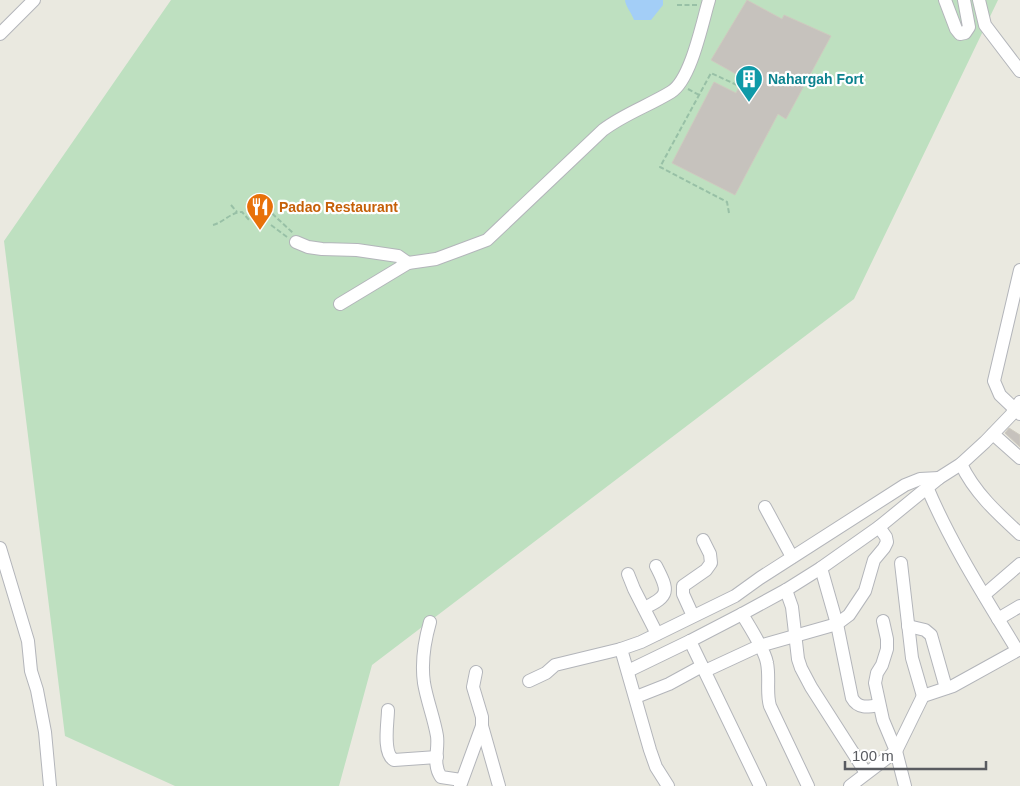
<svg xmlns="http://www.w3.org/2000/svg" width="1020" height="786" viewBox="0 0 1020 786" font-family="Helvetica,sans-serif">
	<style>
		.green { fill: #bee0c0 }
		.water { fill: #a3cef7 }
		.building { fill: #c6c2bd; stroke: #cecabf }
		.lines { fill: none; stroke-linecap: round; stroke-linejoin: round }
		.minor-casing { stroke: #b3b5ba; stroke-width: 14 }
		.path { stroke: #98c0a6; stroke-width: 2; stroke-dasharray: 5 2.5; stroke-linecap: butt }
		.minor { stroke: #fff; stroke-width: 12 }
		.labels { text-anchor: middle; stroke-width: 4.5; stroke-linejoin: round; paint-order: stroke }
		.culture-label { font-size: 14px; font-weight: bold; fill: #0d838f; stroke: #fff; text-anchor: start }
		.food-label { font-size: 14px; font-weight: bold; fill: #c56008; stroke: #fff; text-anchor: start }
	</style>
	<rect width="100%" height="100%" fill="#eae9e0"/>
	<!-- green -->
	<polygon class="green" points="171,0 998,0 854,299 372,665 339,786 175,786 65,736 4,241"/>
	<!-- water -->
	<path class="water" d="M 625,0 L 663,0 L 663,5 L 651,20 L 634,20 C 632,14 625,5 625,0 Z"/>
	<!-- building -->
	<g class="building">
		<polygon points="747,0 782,19 784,15 831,36 786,119 778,114 735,195 672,163 714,82 736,93 743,78 711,60"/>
		<polygon points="1009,428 1020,435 1020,447 1005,433"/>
	</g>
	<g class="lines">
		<defs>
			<g id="minor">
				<polyline points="945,0 956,29 960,34 965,33 969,27 964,0"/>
				<polyline points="979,0 985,25 1020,71"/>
				<polyline points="0,34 34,0"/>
				<polyline points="296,242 308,247 322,249 357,250 398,256 408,263"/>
				<polyline points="1020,270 994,381 1000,395 1020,414"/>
				<path d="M 340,304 L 408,263 L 436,259 L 487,240 L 603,130 C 624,114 648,106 671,92 C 691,80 702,23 709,0"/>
				<polyline points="993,434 1020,458"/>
				<path d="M 961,464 C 974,492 997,513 1020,534"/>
				<path d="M 927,487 C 951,544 985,597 1017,650"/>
				<polyline points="765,507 792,557"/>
				<polyline points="0,548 28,641 31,671 37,690 45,732 50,786"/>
				<polyline points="901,563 912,658 923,696"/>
				<path d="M 821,568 L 837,624 L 852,698 C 858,709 868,707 879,705"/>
				<polyline points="628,574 634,589 657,634"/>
				<polyline points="786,590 792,607 798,659 801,668 811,687 866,773"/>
				<polyline points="984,595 1020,564"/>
				<path d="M 644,608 C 670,596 669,591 656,566"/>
				<path d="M 742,614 C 749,626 765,650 767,663 C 770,678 766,693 770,706 L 808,786"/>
				<polyline points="693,616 683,594 683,586 706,570 711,563 710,554 703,540"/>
				<polyline points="998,619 1020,606"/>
				<polyline points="883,621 887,639 887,649 882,665 877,673 875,683 883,720 896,751 905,786"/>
				<path d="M 430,622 C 424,643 421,662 424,683 C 427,701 434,718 437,736 C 439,750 432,764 441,777 L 461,780"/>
				<polyline points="908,626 925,630 931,635 946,688"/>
				<polyline points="690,641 760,786"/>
				<polyline points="628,671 690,641 742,614 786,590 821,568 879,527 939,478 961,464 985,442 1011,415 1020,402"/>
				<polyline points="705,671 759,646 837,624 849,615 865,591 874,560 884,548 887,542 886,537 879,527"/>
				<polyline points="529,681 546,673 555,665 621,649"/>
				<polyline points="636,697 669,684 702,666"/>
				<path d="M 388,710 C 388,722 382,753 394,760 L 437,757"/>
				<polyline points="482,726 499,786"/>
				<polyline points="460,786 482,726 482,717 473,687 476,672"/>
				<polyline points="668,786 656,767 650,750 621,649 641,642 735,596 760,578 905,485 920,479 939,478"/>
				<polyline points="850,786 896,751 923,696 953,686 1020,649"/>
			</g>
		</defs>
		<!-- minor casing -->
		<use href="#minor" class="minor-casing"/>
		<!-- path -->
		<g class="path">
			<polyline points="677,5 697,5"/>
			<polyline points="688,89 699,95"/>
			<polyline points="257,197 263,205 293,233"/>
			<polyline points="231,205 237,212"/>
			<polyline points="729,213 727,202 660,167 711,73 739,86"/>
			<path d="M 213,225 C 224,222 231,212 242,212 L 250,221"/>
			<polyline points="271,225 287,237"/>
		</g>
		<!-- minor -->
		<use href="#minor" class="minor"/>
	</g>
	<!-- icons -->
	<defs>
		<symbol id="building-pin" viewBox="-11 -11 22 30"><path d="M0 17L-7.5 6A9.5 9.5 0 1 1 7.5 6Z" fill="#0f9aa8" stroke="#fff"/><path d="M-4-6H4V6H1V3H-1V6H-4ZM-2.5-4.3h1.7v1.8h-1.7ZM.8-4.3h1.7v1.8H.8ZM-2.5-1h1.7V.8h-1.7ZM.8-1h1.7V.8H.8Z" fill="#fff"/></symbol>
		<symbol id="restaurant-pin" viewBox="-11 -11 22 30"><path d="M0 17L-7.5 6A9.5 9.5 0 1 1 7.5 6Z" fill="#e8710a" stroke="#fff"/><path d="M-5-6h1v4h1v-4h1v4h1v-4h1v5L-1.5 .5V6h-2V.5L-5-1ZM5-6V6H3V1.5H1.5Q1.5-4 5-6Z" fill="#fff"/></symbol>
	</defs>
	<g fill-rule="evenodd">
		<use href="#building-pin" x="733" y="63" width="32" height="43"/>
		<use href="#restaurant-pin" x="244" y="191" width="32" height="43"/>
	</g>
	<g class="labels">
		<!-- culture labels -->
		<g class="culture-label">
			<text x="768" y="84">Nahargah Fort</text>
		</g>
		<!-- food labels -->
		<g class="food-label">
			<text x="279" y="212">Padao Restaurant</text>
		</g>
	</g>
	<!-- scale -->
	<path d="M845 761v8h141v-8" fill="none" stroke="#595b60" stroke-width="2.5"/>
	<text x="852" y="761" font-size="15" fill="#595b60" stroke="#ffffff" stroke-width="4" paint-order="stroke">100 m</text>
</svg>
